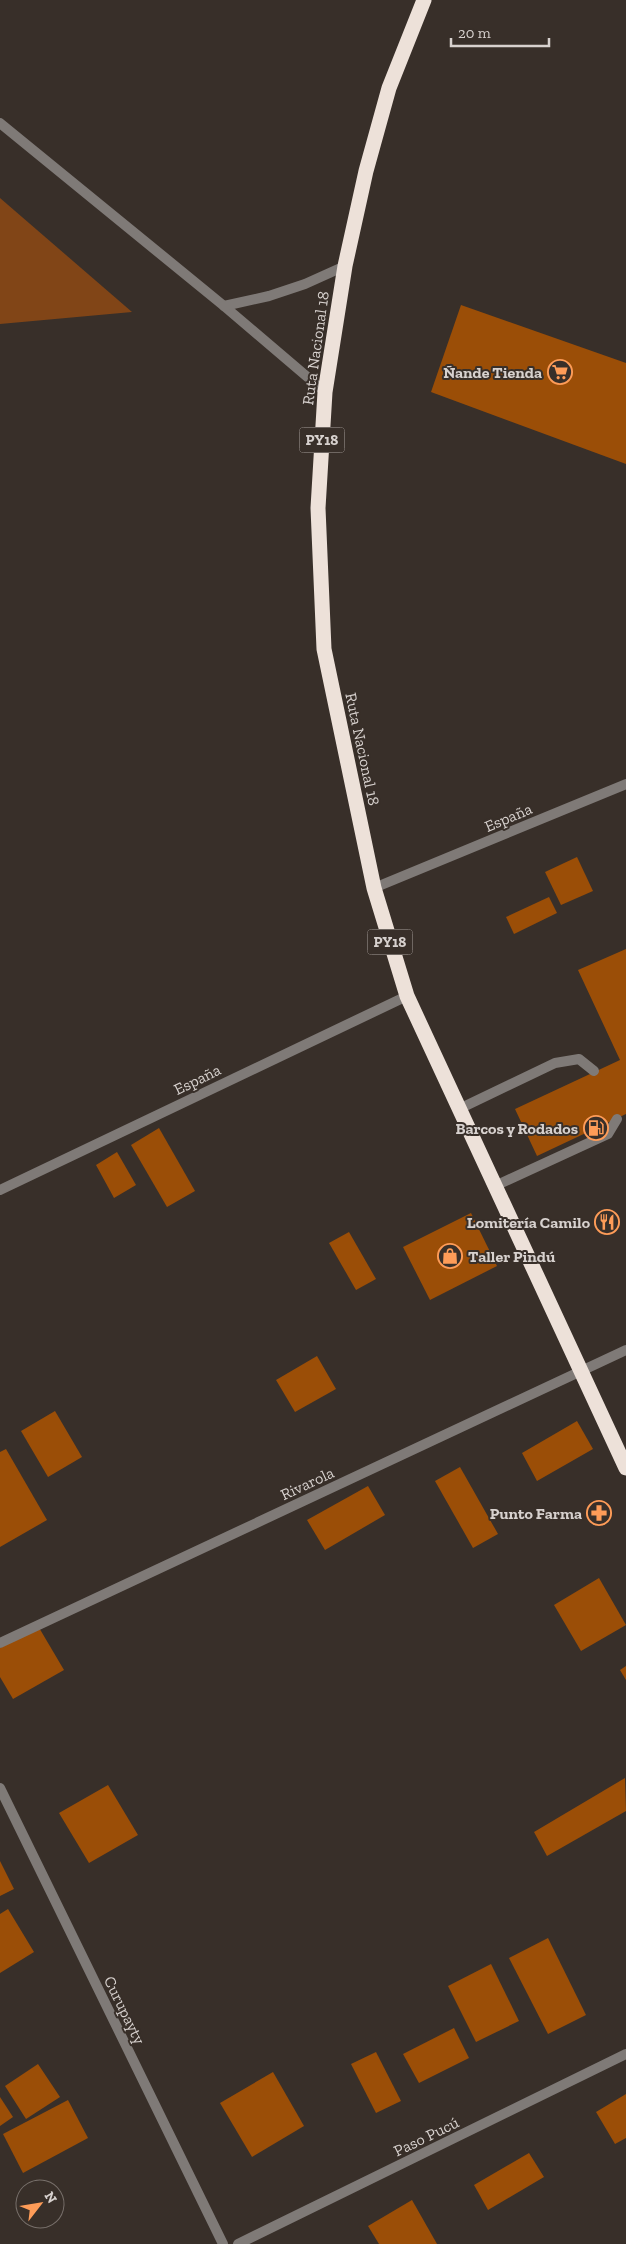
<svg xmlns="http://www.w3.org/2000/svg" width="626" height="2244" viewBox="0 0 626 2244" font-family="'Zilla Slab',serif">
	<style>
		.forest { fill: #814517 }
		.building { fill: #9b4e07 }
		.lines { fill: none; stroke-linecap: round; stroke-linejoin: round }
		.lane { stroke: #7f7a77; stroke-width: 10 }
		.street { stroke: #7f7a77; stroke-width: 10 }
		.highway { stroke: #ede1d9; stroke-width: 15 }
		.labels { text-anchor: middle; stroke-width: 4; stroke-linejoin: round; paint-order: stroke }
		.shield { fill: #382f29; stroke: #a7a09c; stroke-width: 1 }
		.shield-label { font-size: 15px; font-weight: bold; fill: #d7d1ce }
		.street-label { font-size: 16px; fill: #d7d1ce; stroke: #382f29 }
		.poi-label { font-size: 16px; font-weight: bold; fill: #d7d1ce; stroke: #382f29; text-anchor: end }
	</style>
	<rect width="100%" height="100%" fill="#382f29"/>
	<!-- forest -->
	<polygon class="forest" points="0,198 132,312 0,324"/>
	<!-- building -->
	<g class="building">
		<polygon points="461,305 626,363 626,464 431,392"/>
		<polygon points="577,857 593,891 561,905 545,872"/>
		<polygon points="549,897 557,913 514,934 506,917"/>
		<polygon points="626,949 626,1114 537,1156 515,1109 620,1060 578,970"/>
		<polygon points="159,1128 195,1191 167,1207 131,1145"/>
		<polygon points="117,1152 136,1185 114,1198 96,1165"/>
		<polygon points="471,1213 497,1266 430,1300 403,1247"/>
		<polygon points="349,1232 376,1279 356,1290 329,1243"/>
		<polygon points="317,1356 336,1389 295,1412 276,1380"/>
		<polygon points="55,1411 82,1457 48,1477 21,1431"/>
		<polygon points="577,1421 593,1449 537,1481 522,1453"/>
		<polygon points="6,1449 47,1520 0,1547 0,1452"/>
		<polygon points="460,1467 498,1534 473,1548 435,1481"/>
		<polygon points="368,1486 385,1515 325,1550 307,1520"/>
		<polygon points="599,1578 626,1625 581,1651 554,1605"/>
		<polygon points="38,1626 64,1670 13,1699 0,1677 0,1648"/>
		<polygon points="626,1666 626,1680 620,1670"/>
		<polygon points="625,1778 626,1811 547,1856 534,1832"/>
		<polygon points="108,1785 138,1835 89,1863 59,1813"/>
		<polygon points="0,1861 14,1889 0,1896"/>
		<polygon points="8,1909 34,1952 0,1973 0,1914"/>
		<polygon points="548,1938 586,2015 548,2034 509,1958"/>
		<polygon points="491,1964 519,2021 476,2042 448,1986"/>
		<polygon points="454,2028 469,2058 419,2083 403,2054"/>
		<polygon points="376,2052 401,2101 376,2113 351,2064"/>
		<polygon points="38,2064 60,2097 26,2119 5,2086"/>
		<polygon points="273,2072 304,2126 252,2157 220,2103"/>
		<polygon points="626,2094 626,2138 615,2144 596,2112"/>
		<polygon points="0,2097 13,2117 0,2126"/>
		<polygon points="68,2100 88,2138 23,2173 3,2134"/>
		<polygon points="529,2153 544,2177 488,2210 474,2185"/>
		<polygon points="412,2200 437,2244 379,2244 368,2226"/>
	</g>
	<g class="lines">
		<!-- lane -->
		<g class="lane">
			<polyline points="0,123 224,306 325,392"/>
			<polyline points="224,306 269,296 305,284 345,266"/>
			<polyline points="459,1109 555,1063 579,1059 594,1071"/>
			<polyline points="495,1186 608,1134 617,1119"/>
		</g>
		<!-- street -->
		<g class="street">
			<polyline points="374,888 626,784"/>
			<polyline points="0,1190 407,996"/>
			<polyline points="0,1643 626,1350"/>
			<polyline points="0,1788 223,2244"/>
			<polyline points="238,2244 626,2054"/>
		</g>
		<!-- highway -->
		<polyline class="highway" points="424,0 389,88 366,171 345,266 325,392 318,508 324,649 374,888 407,996 626,1468"/>
	</g>
	<!-- icons -->
	<defs>
		<symbol id="supermarket-ring" viewBox="-11 -11 22 22"><circle r="9.5" fill="#382f29" stroke="#fe9c58" stroke-width="1.5"/><path d="M-6-5.5h2.5l.6 2H6L4.5 2H-2.5L-4.4-4H-6ZM-1.5 3.2a1.3 1.3 0 1 0 .1 0ZM3 3.2a1.3 1.3 0 1 0 .1 0Z" fill="#fe9c58"/></symbol>
		<symbol id="fuel-ring" viewBox="-11 -11 22 22"><circle r="9.5" fill="#382f29" stroke="#fe9c58" stroke-width="1.5"/><path d="M-5.5-6h7V0h2V4h1.3V-2.5L3-4.5l.8-.8L6-3V5H2.5V1h-1V6h-7ZM-4.2-4.7v3.2H.2V-4.7Z" fill="#fe9c58"/></symbol>
		<symbol id="restaurant-ring" viewBox="-11 -11 22 22"><circle r="9.5" fill="#382f29" stroke="#fe9c58" stroke-width="1.5"/><path d="M-5-6h1v4h1v-4h1v4h1v-4h1v5L-1.5 .5V6h-2V.5L-5-1ZM5-6V6H3V1.5H1.5Q1.5-4 5-6Z" fill="#fe9c58"/></symbol>
		<symbol id="shop-ring" viewBox="-11 -11 22 22"><circle r="9.5" fill="#382f29" stroke="#fe9c58" stroke-width="1.5"/><path d="M-5-2.5h2.3a2.7 3.5 0 0 1 5.4 0H5L5.5 6h-11ZM-1.5-2.5h3a1.5 2.3 0 0 0-3 0Z" fill="#fe9c58"/></symbol>
		<symbol id="pharmacy-ring" viewBox="-11 -11 22 22"><circle r="9.5" fill="#382f29" stroke="#fe9c58" stroke-width="1.5"/><path d="M-2-6h4v4h4v4h-4v4h-4v-4h-4v-4h4Z" fill="#fe9c58"/></symbol>
	</defs>
	<g fill-rule="evenodd">
		<use href="#supermarket-ring" x="546" y="358" width="28" height="28"/>
		<use href="#fuel-ring" x="582" y="1114" width="28" height="28"/>
		<use href="#restaurant-ring" x="593" y="1208" width="28" height="28"/>
		<use href="#shop-ring" x="436" y="1242" width="28" height="28"/>
		<use href="#pharmacy-ring" x="585" y="1499" width="28" height="28"/>
	</g>
	<g class="labels">
		<!-- shield labels -->
		<g class="shield">
			<rect x="299.5" y="427.5" width="45" height="25" rx="4"/>
			<rect x="367.5" y="929.5" width="45" height="25" rx="4"/>
		</g>
		<g class="shield-label">
			<text x="322" y="445">PY18</text>
			<text x="390" y="947">PY18</text>
		</g>
		<!-- street labels -->
		<g class="street-label">
			<text transform="translate(315 348) rotate(-82)" y="6">Ruta Nacional 18</text>
			<text transform="translate(363 749) rotate(78)" y="6">Ruta Nacional 18</text>
			<text transform="translate(508 817) rotate(-23)" y="6">España</text>
			<text transform="translate(197 1079) rotate(-26)" y="6">España</text>
			<text transform="translate(307 1483) rotate(-25)" y="6">Rivarola</text>
			<text transform="translate(125 2010) rotate(64)" y="6">Curupayty</text>
			<text transform="translate(426 2136) rotate(-26)" y="6">Paso Pucú</text>
		</g>
		<!-- poi labels -->
		<g class="poi-label">
			<text x="542" y="378">Ñande Tienda</text>
			<text x="578" y="1134">Barcos y Rodados</text>
			<text x="590" y="1228">Lomitería Camilo</text>
			<text x="468" y="1262" text-anchor="start">Taller Pindú</text>
			<text x="582" y="1519">Punto Farma</text>
		</g>
	</g>
	<!-- north arrow -->
	<g transform="translate(40 2204) rotate(59)"><circle r="24" fill="#382f29" stroke="#78706b"/>
	<path d="M0-4L9 19L0 12L-9 19Z" fill="#fe9c58"/>
	<text y="-8" font-size="14" font-weight="bold" text-anchor="middle" fill="#d7d1ce">N</text>
	</g>
	<!-- scale -->
	<path d="M451 38v8h98v-8" fill="none" stroke="#d7d1ce" stroke-width="2.5"/>
	<text x="458" y="38" font-size="15" fill="#d7d1ce" stroke="#382f29" stroke-width="4" paint-order="stroke">20 m</text>
</svg>
